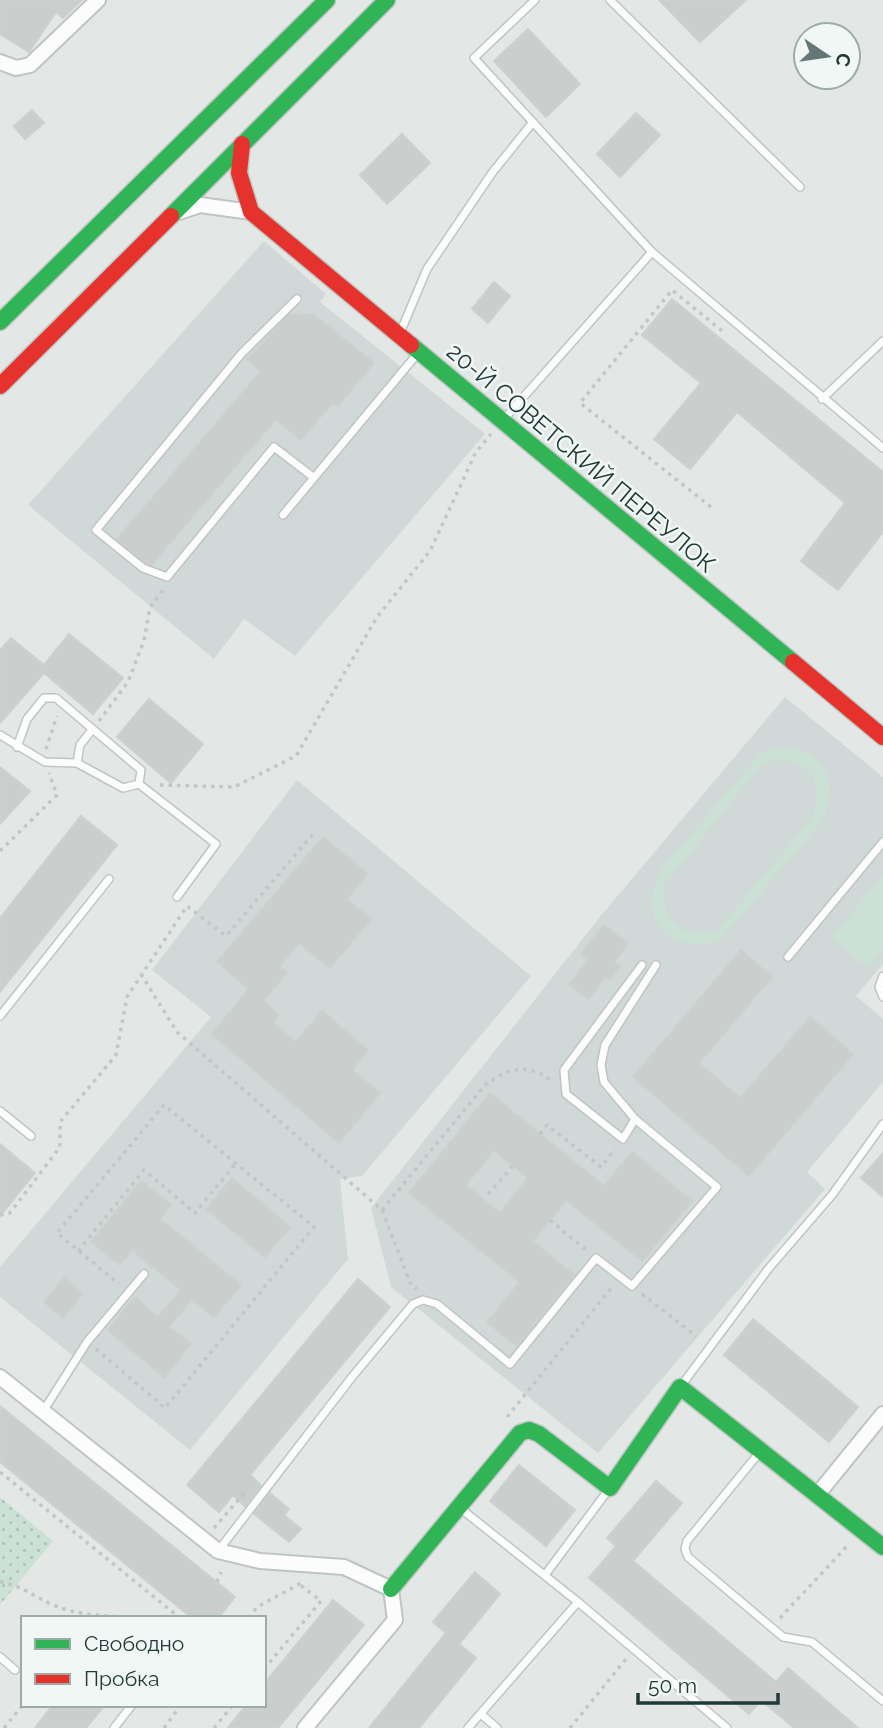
<svg xmlns="http://www.w3.org/2000/svg" width="883" height="1728" viewBox="0 0 883 1728" font-family="Raleway,sans-serif">
	<style>
		.built { fill: #d0d9d7 }
		.park { fill: url(#park-dots) }
		.pitch { fill: #cce1d6; fill-rule: evenodd }
		.building { fill: #cacfce; stroke: #ccd1cf; stroke-width: 2; fill-rule: evenodd }
		.lines { fill: none; stroke-linecap: round; stroke-linejoin: round }
		.lane-casing { stroke: #c0c5c3; stroke-width: 10 }
		.street-casing { stroke: #c0c5c3; stroke-width: 18 }
		.fast-casing { stroke: #bec6c4; stroke-width: 19 }
		.jam-casing { stroke: #bec6c4; stroke-width: 19 }
		.path { stroke: #c0c8c7; stroke-width: 3.5; stroke-dasharray: 3.5 5; stroke-linecap: butt }
		.lane { stroke: #fbfcfb; stroke-width: 7 }
		.street { stroke: #fbfcfb; stroke-width: 14 }
		.fast { stroke: #30b455; stroke-width: 16 }
		.jam { stroke: #e5322d; stroke-width: 16 }
		.labels { text-anchor: middle; stroke-width: 5; stroke-linejoin: round; paint-order: stroke }
		.street-label { font-size: 24px; fill: #213a37; stroke: #f0f7f5 }
	</style>
	<defs>
		<pattern id="park-dots" width="8" height="8" patternUnits="userSpaceOnUse" patternTransform="scale(1.75)"><rect width="8" height="8" fill="#cce1d6"/><path d="M2 2h.1M6 6h.1" fill="none" stroke="#afc2b8" stroke-width="1.8" stroke-linecap="round"/></pattern>
	</defs>
	<rect width="100%" height="100%" fill="#e3e8e6"/>
	<!-- built -->
	<g class="built">
		<polygon points="264,241 326,294 320,302 485,434 295,656 244,619 214,659 28,505"/>
		<polygon points="785,697 883,777 883,964 856,996 883,1019 883,1082 807,1172 825,1189 598,1453 391,1287 371,1208 599,918"/>
		<polygon points="297,780 531,976 362,1176 340,1179 348,1259 190,1450 0,1297 0,1267 211,1017 152,970"/>
	</g>
	<!-- park -->
	<polygon class="park" points="0,1497 53,1541 0,1605"/>
	<!-- pitch -->
	<g class="pitch">
		<path d="M 776,747 C 822,746 840,779 823,820 L 720,940 C 669,957 636,918 661,870 L 761,753 ZM 774,760 C 812,759 825,785 812,818 L 718,930 C 685,941 659,920 664,885 L 762,764 Z"/>
		<polygon points="883,876 883,950 868,968 831,937"/>
	</g>
	<!-- building -->
	<g class="building">
		<polygon points="0,0 82,0 63,18 56,12 29,52 0,34"/>
		<polygon points="659,0 746,0 700,42"/>
		<polygon points="528,29 580,84 546,117 494,61"/>
		<polygon points="32,110 44,123 25,139 14,126"/>
		<polygon points="636,113 660,135 620,177 597,154"/>
		<polygon points="402,134 430,163 387,204 360,175"/>
		<polygon points="494,282 510,296 488,323 472,309"/>
		<polygon points="672,299 883,472 883,532 838,590 801,561 845,503 737,412 690,469 654,439 701,383 642,335"/>
		<polygon points="313,314 374,363 338,406 332,403 301,440 276,419 151,565 146,563 117,539 261,371 247,359 289,315"/>
		<polygon points="69,634 123,678 93,714 44,673 0,723 0,650 11,638 44,665"/>
		<polygon points="149,699 203,744 171,783 117,737"/>
		<polygon points="0,767 30,791 0,824"/>
		<polygon points="81,816 117,845 0,992 0,918"/>
		<polygon points="323,837 368,874 347,899 371,919 330,968 299,943 279,967 287,973 263,1001 279,1015 273,1023 296,1042 322,1011 368,1050 352,1070 380,1093 339,1143 212,1034 249,989 217,962"/>
		<polygon points="604,925 628,944 614,962 620,966 610,979 606,976 588,999 569,984 589,960 581,954"/>
		<polygon points="741,950 772,977 699,1063 740,1098 810,1017 853,1054 749,1176 633,1077"/>
		<path d="M 490,1093 L 604,1186 L 632,1152 L 692,1201 L 642,1261 L 566,1200 L 533,1241 L 574,1275 L 517,1346 L 487,1322 L 520,1282 L 409,1193 ZM 494,1150 L 528,1178 L 500,1213 L 466,1185 Z"/>
		<polygon points="0,1144 35,1173 0,1216"/>
		<polygon points="883,1153 883,1197 861,1178"/>
		<polygon points="232,1178 290,1227 265,1257 206,1209"/>
		<polygon points="141,1181 171,1205 160,1219 241,1285 214,1317 192,1299 169,1327 191,1344 164,1377 108,1330 135,1297 158,1317 181,1290 132,1250 120,1265 91,1242"/>
		<polygon points="64,1278 82,1294 63,1318 44,1302"/>
		<polygon points="358,1279 390,1307 250,1475 261,1485 245,1506 233,1495 219,1512 187,1485"/>
		<polygon points="753,1319 858,1407 829,1442 724,1355"/>
		<polygon points="0,1406 235,1597 218,1618 192,1618 0,1462"/>
		<polygon points="519,1465 575,1510 546,1546 490,1501"/>
		<polygon points="656,1481 682,1503 633,1561 776,1682 788,1668 858,1728 794,1728 761,1700 749,1714 589,1578 616,1546 607,1538"/>
		<polygon points="270,1493 289,1509 284,1515 301,1529 289,1542 254,1514"/>
		<polygon points="475,1572 500,1594 459,1644 476,1658 419,1728 369,1728 446,1633 433,1622"/>
		<polygon points="333,1600 364,1625 278,1728 228,1728 246,1705 264,1705 264,1684"/>
		<polygon points="53,1705 105,1705 86,1728 35,1728"/>
	</g>
	<g class="lines">
		<defs>
			<g id="lane">
				<polyline points="535,0 474,58 652,252"/>
				<polyline points="610,0 800,187"/>
				<polyline points="297,299 242,353 96,530 143,568 167,577 274,447 313,477"/>
				<polyline points="400,333 427,269 492,173 533,122"/>
				<polyline points="822,399 883,341"/>
				<polyline points="504,419 652,252 883,448"/>
				<polyline points="283,515 418,353"/>
				<polyline points="0,735 45,762 77,763 123,788 139,784 141,770 56,698 44,698 27,719 17,747"/>
				<polyline points="77,763 80,745 92,730"/>
				<polyline points="139,784 216,844 177,897"/>
				<polyline points="788,957 883,842"/>
				<polyline points="883,976 879,987 883,997"/>
				<polyline points="0,1016 109,879"/>
				<polyline points="0,1111 31,1136"/>
				<polyline points="635,1119 623,1139 566,1094 564,1070 642,965"/>
				<polyline points="681,1386 769,1268 832,1195 883,1124"/>
				<polyline points="42,1413 87,1342 144,1274"/>
				<polyline points="759,1453 687,1541 685,1549 688,1557 783,1637 812,1642 883,1701"/>
				<polyline points="460,1508 578,1602 727,1728"/>
				<polyline points="218,1551 352,1377 413,1304 423,1300 437,1304 510,1364 596,1258 632,1286 717,1187 635,1119 604,1082 601,1065 605,1045 656,965"/>
				<polyline points="545,1575 609,1489"/>
				<polyline points="0,1657 15,1670"/>
				<polyline points="481,1714 497,1728"/>
				<polyline points="114,1728 132,1705"/>
				<polyline points="468,1728 578,1602"/>
			</g>
			<g id="street">
				<polyline points="0,62 16,68 30,65 98,0"/>
				<polyline points="179,212 200,205 251,212"/>
				<polyline points="0,1377 218,1551 260,1561 344,1567 391,1589 395,1620 305,1728"/>
				<polyline points="817,1495 883,1414"/>
			</g>
			<g id="fast">
				<polyline points="171,216 387,0"/>
				<polyline points="0,322 327,0"/>
				<polyline points="411,345 793,662"/>
				<polyline points="391,1589 520,1433 529,1430 539,1434 610,1488 680,1387 883,1547"/>
			</g>
			<g id="jam">
				<polyline points="242,144 239,173 251,212 411,345"/>
				<polyline points="0,386 171,216"/>
				<polyline points="793,662 883,737"/>
			</g>
		</defs>
		<!-- lane casing -->
		<use href="#lane" class="lane-casing"/>
		<!-- street casing -->
		<use href="#street" class="street-casing"/>
		<!-- fast casing -->
		<use href="#fast" class="fast-casing"/>
		<!-- jam casing -->
		<use href="#jam" class="jam-casing"/>
		<!-- path -->
		<g class="path">
			<polyline points="711,507 580,403 672,290 726,334"/>
			<polyline points="99,721 128,682 144,641 150,607 164,589"/>
			<polyline points="46,749 57,716"/>
			<polyline points="160,785 234,787 296,756 377,617 430,551 476,452 491,434"/>
			<polyline points="0,851 57,795 49,773"/>
			<polyline points="141,974 177,1032 382,1210 411,1285 417,1289"/>
			<polyline points="540,1134 547,1125 601,1167 615,1149"/>
			<polyline points="488,1194 513,1166"/>
			<path d="M 382,1210 L 485,1085 C 508,1068 526,1062 552,1081"/>
			<polyline points="0,1215 10,1213 60,1147 60,1122 116,1055 127,997 187,906 226,936 314,833"/>
			<polyline points="550,1220 586,1250"/>
			<polyline points="78,1251 144,1170 195,1213 236,1163"/>
			<polyline points="642,1294 696,1336"/>
			<polyline points="96,1349 165,1408 314,1227 164,1105 57,1233 119,1284"/>
			<polyline points="507,1417 612,1287"/>
			<polyline points="0,1472 180,1618"/>
			<polyline points="214,1528 246,1491"/>
			<path d="M 0,1582 C 22,1585 35,1598 56,1606 C 83,1617 116,1616 144,1618"/>
			<polyline points="217,1582 221,1572"/>
			<polyline points="249,1618 257,1607 303,1582"/>
			<polyline points="780,1618 849,1544"/>
			<polyline points="264,1669 321,1601 299,1584"/>
			<polyline points="4,1728 23,1705"/>
			<polyline points="164,1728 181,1705"/>
			<polyline points="214,1728 233,1705"/>
			<polyline points="570,1728 626,1659"/>
		</g>
		<!-- lane -->
		<use href="#lane" class="lane"/>
		<!-- street -->
		<use href="#street" class="street"/>
		<!-- fast -->
		<use href="#fast" class="fast"/>
		<!-- jam -->
		<use href="#jam" class="jam"/>
	</g>
	<g class="labels">
		<!-- street labels -->
		<g class="street-label">
			<text transform="translate(581 458) rotate(40)" y="8">20-Й СОВЕТСКИЙ ПЕРЕУЛОК</text>
		</g>
	</g>
	<!-- legend -->
	<rect x="21" y="1616" width="245" height="91" fill="#f0f7f5" stroke="#9daba9" stroke-width="2"/>
	<rect x="35" y="1639" width="35" height="10" fill="#30b455" stroke="#9daba9" stroke-width="2"/>
	<text x="84" y="1651" font-size="21" fill="#213a37">Свободно</text>
	<rect x="35" y="1674" width="35" height="10" fill="#e5322d" stroke="#9daba9" stroke-width="2"/>
	<text x="84" y="1686" font-size="21" fill="#213a37">Пробка</text>
	<!-- north arrow -->
	<g transform="translate(827 56) rotate(103)"><circle r="33" fill="#f0f7f5" stroke="#9daba9" stroke-width="2"/>
	<path d="M0-5L12 26L0 18L-12 26Z" fill="#657774"/>
	<text y="-10" font-size="19" font-weight="bold" text-anchor="middle" fill="#213a37">С</text>
	</g>
	<!-- scale -->
	<path d="M638 1693v10h140v-10" fill="none" stroke="#213a37" stroke-width="3.5"/>
	<text x="648" y="1693" font-size="21" fill="#213a37" stroke="#f0f7f5" stroke-width="5" paint-order="stroke">50 m</text>
</svg>
